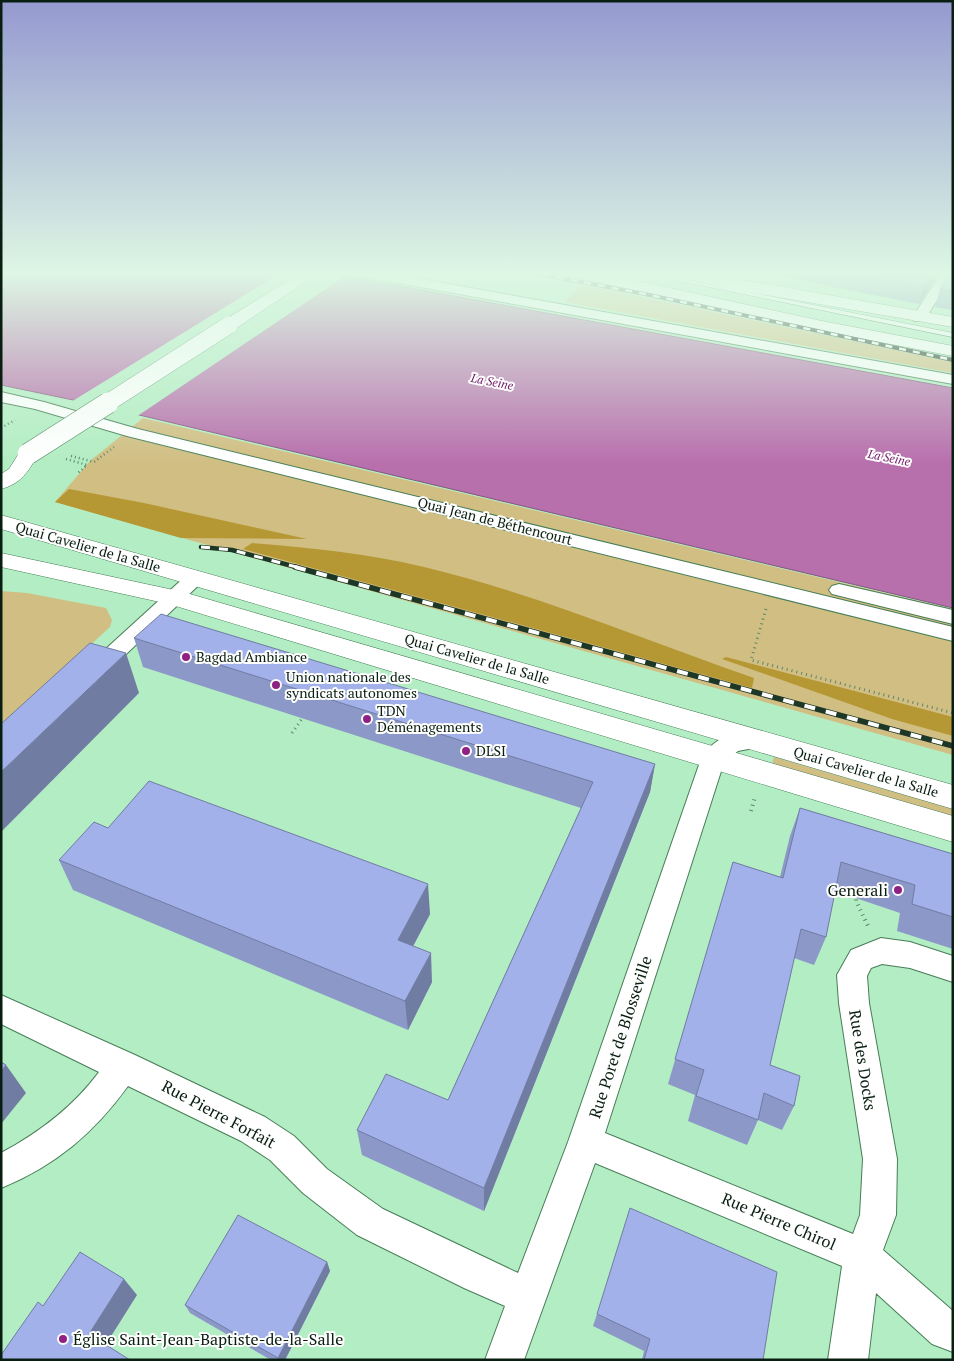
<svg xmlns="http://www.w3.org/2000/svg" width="954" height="1361" viewBox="0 0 954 1361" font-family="'PT Serif',serif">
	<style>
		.green { fill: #d1be83 }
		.forest { fill: #b59833 }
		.water { fill: #b870ad; stroke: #83577e }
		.pier { fill: #b3edc3 }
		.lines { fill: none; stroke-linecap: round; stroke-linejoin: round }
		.lane-casing { stroke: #477d57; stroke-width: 1 }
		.street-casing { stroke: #477d57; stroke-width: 2 }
		.secondary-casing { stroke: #477d57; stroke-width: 1 }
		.primary-casing { stroke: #477d57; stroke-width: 1 }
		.path-far2 { stroke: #5d8569; stroke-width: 2.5; stroke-dasharray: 1 3; stroke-linecap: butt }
		.path-far1 { stroke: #5d8569; stroke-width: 3; stroke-dasharray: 1 4; stroke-linecap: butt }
		.path { stroke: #5d8569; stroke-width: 4; stroke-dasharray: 1 4.5; stroke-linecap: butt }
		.lane { fill: #fff; fill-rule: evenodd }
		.street { fill: #fff; fill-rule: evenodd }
		.secondary { fill: #fff; fill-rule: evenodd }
		.primary { fill: #fff; fill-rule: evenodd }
		.rail-far2-casing { stroke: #1d3726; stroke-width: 4 }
		.rail-far1-casing { stroke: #1d3726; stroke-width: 4.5 }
		.rail-casing { stroke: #1d3726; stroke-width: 5.5 }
		.rail-far2 { stroke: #fefefe; stroke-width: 2.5; stroke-dasharray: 7; stroke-linecap: butt }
		.rail-far1 { stroke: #fefefe; stroke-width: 3; stroke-dasharray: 9; stroke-linecap: butt }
		.rail { stroke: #fefefe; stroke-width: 4; stroke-dasharray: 11; stroke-linecap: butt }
		.primary-bridge-far1-casing { stroke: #477d57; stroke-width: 18; stroke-linecap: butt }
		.primary-bridge-casing { stroke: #477d57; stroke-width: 22; stroke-linecap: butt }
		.primary-bridge-far1 { stroke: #fff; stroke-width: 17 }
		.primary-bridge { stroke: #fff; stroke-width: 21 }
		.wall { fill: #8b98c8 }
		.shaded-wall { fill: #717ca3 }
		.building { fill: #a2b1e9; stroke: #717ca3 }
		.poi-dot { fill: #8f2184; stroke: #fefefe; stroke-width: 2 }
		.labels { text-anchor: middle; stroke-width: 4; stroke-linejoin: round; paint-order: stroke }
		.far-water-label { font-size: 12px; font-style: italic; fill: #741b6a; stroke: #fefefe }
		.street-label { font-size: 14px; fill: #081e10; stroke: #fefefe }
		.poi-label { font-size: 14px; fill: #081e10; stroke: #fefefe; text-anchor: start }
		.near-poi-label { font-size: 16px; fill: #081e10; stroke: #fefefe; text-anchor: end }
		.near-street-label { font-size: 16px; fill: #081e10; stroke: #fefefe }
	</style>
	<rect width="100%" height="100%" fill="#b3edc3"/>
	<!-- green -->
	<g class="green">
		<polygon points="580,284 953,362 953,373 565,302"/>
		<polygon points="143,418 953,609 953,755 55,502 90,461"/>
		<polygon points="1,591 27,593 106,608 112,620 110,627 1,727"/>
		<polygon points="774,757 953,809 953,818 772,764"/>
	</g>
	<!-- forest -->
	<g class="forest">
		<polygon points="69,489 144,503 307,539 181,538 55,502"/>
		<path d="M 252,543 C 310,548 367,553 424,567 C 537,594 645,640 754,678 L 752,688 L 243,549 Z"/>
		<polygon points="726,657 953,717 953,736 892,719 722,659"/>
	</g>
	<!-- water -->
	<polygon class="water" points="1,272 324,272 953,388 953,608 97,405 1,385"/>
	<!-- pier -->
	<polygon class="pier" points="282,272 338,272 348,274 136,417 71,402"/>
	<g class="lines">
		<defs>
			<polygon id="lane" points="636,272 649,272 953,333 953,337"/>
			<g id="street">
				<polygon points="354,272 382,272 953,375 953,384 360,276"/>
				<polygon points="738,272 752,272 742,282 734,282 732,279"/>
				<polygon points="942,272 953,272 953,274 924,321 914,321 912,318"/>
				<polygon points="1,392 44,402 138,429 953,627 953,641 127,436 35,409 1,402"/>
				<polygon points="195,572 202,574 205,578 202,582 103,676 95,679 87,676 84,671 87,666 188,574"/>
				<polygon points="839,584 953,610 953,624 832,594 829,590 832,586"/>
				<path d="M 756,731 L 764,734 L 768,740 L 764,746 L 738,751 L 724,762 L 605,1133 L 853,1234 L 860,1215 L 863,1159 L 839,1003 L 837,975 L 851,950 L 881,938 L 910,942 L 953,956 L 953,982 L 910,968 L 882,964 L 871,968 L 867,976 L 869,1003 L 897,1159 L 896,1215 L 883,1250 L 953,1311 L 953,1352 L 932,1344 L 876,1293 L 868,1360 L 828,1360 L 842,1266 L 595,1163 L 524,1360 L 485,1360 L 505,1306 L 464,1288 L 357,1235 L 303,1193 L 270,1160 L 241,1141 L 128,1086 C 94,1133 55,1166 1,1188 L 1,1153 C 40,1132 73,1107 99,1072 L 1,1024 L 1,995 L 135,1055 L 265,1117 L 294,1136 L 327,1169 L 383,1209 L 518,1273 L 568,1142 L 701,759 C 713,737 733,733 756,731 Z"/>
			</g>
			<g id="secondary">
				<polygon points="1,515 953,785 953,809 1,529"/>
				<polygon points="1,553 183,592 953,816 953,842 169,604 1,567"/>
			</g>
			<g id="primary">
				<polygon points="302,272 320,272 235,329 223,329 221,325 223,321"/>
				<polygon points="567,272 596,272 822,321 953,346 953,356 822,331 574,277 569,275"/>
				<polygon points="669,272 698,272 953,317 953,327 731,289 671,275"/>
				<path d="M 28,448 L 35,450 L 38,454 C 29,471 21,484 1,489 L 1,474 L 9,469 L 21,450 Z"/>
			</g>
		</defs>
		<!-- lane casing -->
		<use href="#lane" class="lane-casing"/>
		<!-- street casing -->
		<use href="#street" class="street-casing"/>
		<!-- secondary casing -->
		<use href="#secondary" class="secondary-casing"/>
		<!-- primary casing -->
		<use href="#primary" class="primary-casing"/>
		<!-- path-far2 -->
		<g class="path-far2">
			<polyline points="1,428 15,420"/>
			<polyline points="71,456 94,462 114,447"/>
			<polyline points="66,459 87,465 78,473"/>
		</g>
		<!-- path-far1 -->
		<g class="path-far1">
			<polyline points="766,609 751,660 953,713"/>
			<polyline points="292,733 304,716"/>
		</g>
		<!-- path -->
		<g class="path">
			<polyline points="751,811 755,797"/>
			<polyline points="856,894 856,901 869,928"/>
		</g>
		<!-- lane -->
		<use href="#lane" class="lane"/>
		<!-- street -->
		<use href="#street" class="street"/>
		<!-- secondary -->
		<use href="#secondary" class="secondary"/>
		<!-- primary -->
		<use href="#primary" class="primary"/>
		<defs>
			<polyline id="rail-far2" points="529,272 645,294 953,360"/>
			<polyline id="rail-far1" points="201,547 232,550 300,568"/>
			<polyline id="rail" points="295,567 953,746"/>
		</defs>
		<!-- rail-far2 casing -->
		<use href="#rail-far2" class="rail-far2-casing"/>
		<!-- rail-far1 casing -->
		<use href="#rail-far1" class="rail-far1-casing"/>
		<!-- rail casing -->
		<use href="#rail" class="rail-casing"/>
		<!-- rail-far2 -->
		<use href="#rail-far2" class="rail-far2"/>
		<!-- rail-far1 -->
		<use href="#rail-far1" class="rail-far1"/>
		<!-- rail -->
		<use href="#rail" class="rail"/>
		<defs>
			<polyline id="primary-bridge-far1" points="106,404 229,325"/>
			<polyline id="primary-bridge" points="28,454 108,403"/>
		</defs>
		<!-- primary-bridge-far1 casing -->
		<use href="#primary-bridge-far1" class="primary-bridge-far1-casing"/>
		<!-- primary-bridge casing -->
		<use href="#primary-bridge" class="primary-bridge-casing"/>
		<!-- primary-bridge-far1 -->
		<use href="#primary-bridge-far1" class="primary-bridge-far1"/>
		<!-- primary-bridge -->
		<use href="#primary-bridge" class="primary-bridge"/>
	</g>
	<!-- wall -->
	<g class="wall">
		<polygon points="758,272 940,272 919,304"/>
		<polygon points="953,272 953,310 935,307 940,289"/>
		<polygon points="134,638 655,764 650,792 484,1211 362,1155 357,1130 448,1100 581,808 143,667"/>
		<polygon points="800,808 953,854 953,949 897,931 900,913 835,891 826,937 814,965 794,958 770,1065 794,1106 782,1130 758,1120 747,1145 688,1121 695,1095 668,1084 733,862 780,877 790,836"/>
		<polygon points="108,828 430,914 413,946 432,982 408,1030 73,890 59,860"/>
		<polygon points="327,1262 330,1271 285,1360 271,1360 190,1313 185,1305"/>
		<polygon points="597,1314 763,1360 642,1360 644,1351 593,1326"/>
	</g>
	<!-- shaded-wall -->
	<g class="shaded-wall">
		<polygon points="934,272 940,272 919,304 924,286"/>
		<polygon points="126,653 139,693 1,832 1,772"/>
		<polygon points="655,764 650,792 484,1211 484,1188"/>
		<polygon points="428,884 430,914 401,969 398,940"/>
		<polygon points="431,953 432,982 408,1030 405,1001"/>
		<polygon points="6,1065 26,1093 1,1124 1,1071"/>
		<polygon points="327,1262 330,1271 285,1360 279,1360 278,1358"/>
		<polygon points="124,1279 137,1295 103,1349 89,1334"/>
	</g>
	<!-- building -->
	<g class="building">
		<polygon points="851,272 934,272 924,286"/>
		<polygon points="951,272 953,272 953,291 940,289"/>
		<polygon points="161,614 655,764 484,1188 357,1130 386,1074 448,1100 593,782 134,638"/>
		<polygon points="90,643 126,653 1,772 1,724"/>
		<polygon points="149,781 428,884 398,940 431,953 405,1001 59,860 94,822 108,828"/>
		<polygon points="800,808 953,854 953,917 912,904 915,885 841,862 826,937 801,929 770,1065 800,1076 794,1106 764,1093 758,1120 696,1096 704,1070 675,1059 733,862 783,878"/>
		<polygon points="1,1062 6,1065 1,1071"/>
		<polygon points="630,1208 777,1272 763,1360 739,1360 738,1359 738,1360 644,1360 650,1339 597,1314"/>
		<polygon points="238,1215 327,1262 278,1358 185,1305"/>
		<polygon points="80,1252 124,1279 89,1334 130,1360 1,1360 1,1355 38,1302 43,1306"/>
	</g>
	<!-- sky -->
	<linearGradient id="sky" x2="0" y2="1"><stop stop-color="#9599d0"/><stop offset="0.59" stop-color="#ddf7e4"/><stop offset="1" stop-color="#ddf7e4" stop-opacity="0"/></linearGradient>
	<rect width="954" height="463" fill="url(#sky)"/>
	<!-- markers -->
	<g class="poi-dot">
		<circle cx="186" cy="657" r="5"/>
		<circle cx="276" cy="685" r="5"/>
		<circle cx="367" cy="719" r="5"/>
		<circle cx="466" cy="751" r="5"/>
		<circle cx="898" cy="890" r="5"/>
		<circle cx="63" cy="1339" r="5"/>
	</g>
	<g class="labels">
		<!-- far-water labels -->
		<g class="far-water-label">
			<text transform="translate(492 382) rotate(11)" y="4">La Seine</text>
			<text transform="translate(889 458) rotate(11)" y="4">La Seine</text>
		</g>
		<!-- street labels -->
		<g class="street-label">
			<text transform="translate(495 521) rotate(14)" y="5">Quai Jean de Béthencourt</text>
			<text transform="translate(88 547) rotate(16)" y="5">Quai Cavelier de la Salle</text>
			<text transform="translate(477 659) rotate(16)" y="5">Quai Cavelier de la Salle</text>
			<text transform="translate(866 772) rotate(16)" y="5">Quai Cavelier de la Salle</text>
		</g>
		<!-- poi labels -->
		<g class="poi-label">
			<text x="196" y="662">Bagdad Ambiance</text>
			<text x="286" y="682">Union nationale des<tspan x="286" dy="16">syndicats autonomes</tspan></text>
			<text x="377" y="716">TDN<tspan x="377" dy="16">Déménagements</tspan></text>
			<text x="476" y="756">DLSI</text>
		</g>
		<!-- near-poi labels -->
		<g class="near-poi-label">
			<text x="888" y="896">Generali</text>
			<text x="73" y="1345" text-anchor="start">Église Saint-Jean-Baptiste-de-la-Salle</text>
		</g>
		<!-- near-street labels -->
		<g class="near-street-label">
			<text transform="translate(620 1037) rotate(-72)" y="6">Rue Poret de Blosseville</text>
			<text transform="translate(863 1060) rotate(81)" y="6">Rue des Docks</text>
			<text transform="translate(219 1114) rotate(28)" y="6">Rue Pierre Forfait</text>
			<text transform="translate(779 1221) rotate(23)" y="6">Rue Pierre Chirol</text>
		</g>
	</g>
	<!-- border -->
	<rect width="954" height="1361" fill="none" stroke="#081e10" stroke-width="5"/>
</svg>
